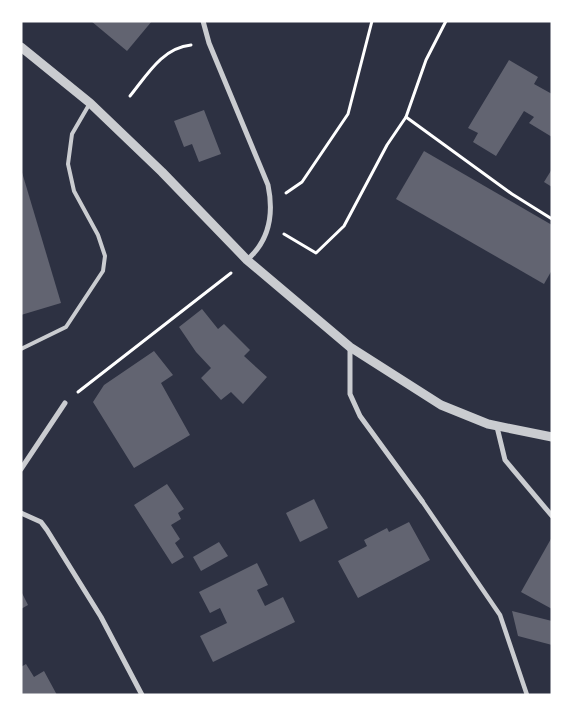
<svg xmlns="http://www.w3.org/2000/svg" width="573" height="716" viewBox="0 0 573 716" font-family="Signika,sans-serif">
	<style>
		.building { fill: #626471 }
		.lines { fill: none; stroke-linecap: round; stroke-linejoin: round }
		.path { stroke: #fff; stroke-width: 3 }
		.service { stroke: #caccd0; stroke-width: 4 }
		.pedestrian { stroke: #caccd0; stroke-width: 4.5 }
		.minor { stroke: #caccd0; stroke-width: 5 }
		.tertiary { stroke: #caccd0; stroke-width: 9 }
	</style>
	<rect width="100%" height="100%" fill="#2d3142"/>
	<!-- building -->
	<g class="building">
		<polygon points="91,21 152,21 127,51"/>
		<polygon points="509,60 538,77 534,84 552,94 552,137 529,123 534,117 524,111 496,156 473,142 478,133 468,128"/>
		<polygon points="204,110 221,154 199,162 192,144 184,147 174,121"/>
		<polygon points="424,151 552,225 552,270 544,284 396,199"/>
		<polygon points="21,169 61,303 21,315"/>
		<polygon points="552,169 552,187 544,182"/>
		<polygon points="202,309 218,329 224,324 250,350 244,356 267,377 243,404 231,392 221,400 201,378 211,368 196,352 179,327"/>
		<polygon points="154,351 173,375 161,383 190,435 134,468 93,402 104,385"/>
		<polygon points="167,484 184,509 178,513 181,519 171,525 180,539 175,543 184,557 172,564 134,505"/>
		<polygon points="314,499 328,528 300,542 286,513"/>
		<polygon points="409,522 430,560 358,598 338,561 367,546 364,540 387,528 389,532"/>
		<polygon points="552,537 552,609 521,592"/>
		<polygon points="219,542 228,556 201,571 193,557"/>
		<polygon points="257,563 268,585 257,590 265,606 283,597 295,622 213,662 200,636 227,623 220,608 210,613 199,592"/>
		<polygon points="21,591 28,605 21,609"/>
		<polygon points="512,611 552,621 552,645 518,636"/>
		<polygon points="26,664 34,677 44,671 57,695 21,695 21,667"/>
	</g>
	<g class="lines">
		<!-- path -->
		<g class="path">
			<path d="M 130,96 C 147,75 162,48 191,45"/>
			<polyline points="406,117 426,60 446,21"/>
			<polyline points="286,193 302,182 348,114 372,21"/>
			<polyline points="284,234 316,253 344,226 387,145 406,117 512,194 552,219"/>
			<polyline points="78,392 231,273"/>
		</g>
		<!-- service -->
		<polyline class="service" points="21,349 66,327 103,271 105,256 98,235 74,191 68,164 72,134 90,103"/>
		<!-- pedestrian -->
		<polyline class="pedestrian" points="422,501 500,615 527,695"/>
		<!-- minor -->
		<g class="minor">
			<path d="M 203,21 L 209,43 L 268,185 C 274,214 270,240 247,260"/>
			<polyline points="350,347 350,394 360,416 422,501"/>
			<polyline points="497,427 505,460 552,516"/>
			<polyline points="21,469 65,403"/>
			<polyline points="21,513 41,522 47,530 101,617 142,695"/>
		</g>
		<!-- tertiary -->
		<polyline class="tertiary" points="21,47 90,103 162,172 247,260 350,347 441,405 488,424 552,437"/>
	</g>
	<!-- border -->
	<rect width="573" height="716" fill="none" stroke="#ffffff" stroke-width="45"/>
</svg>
